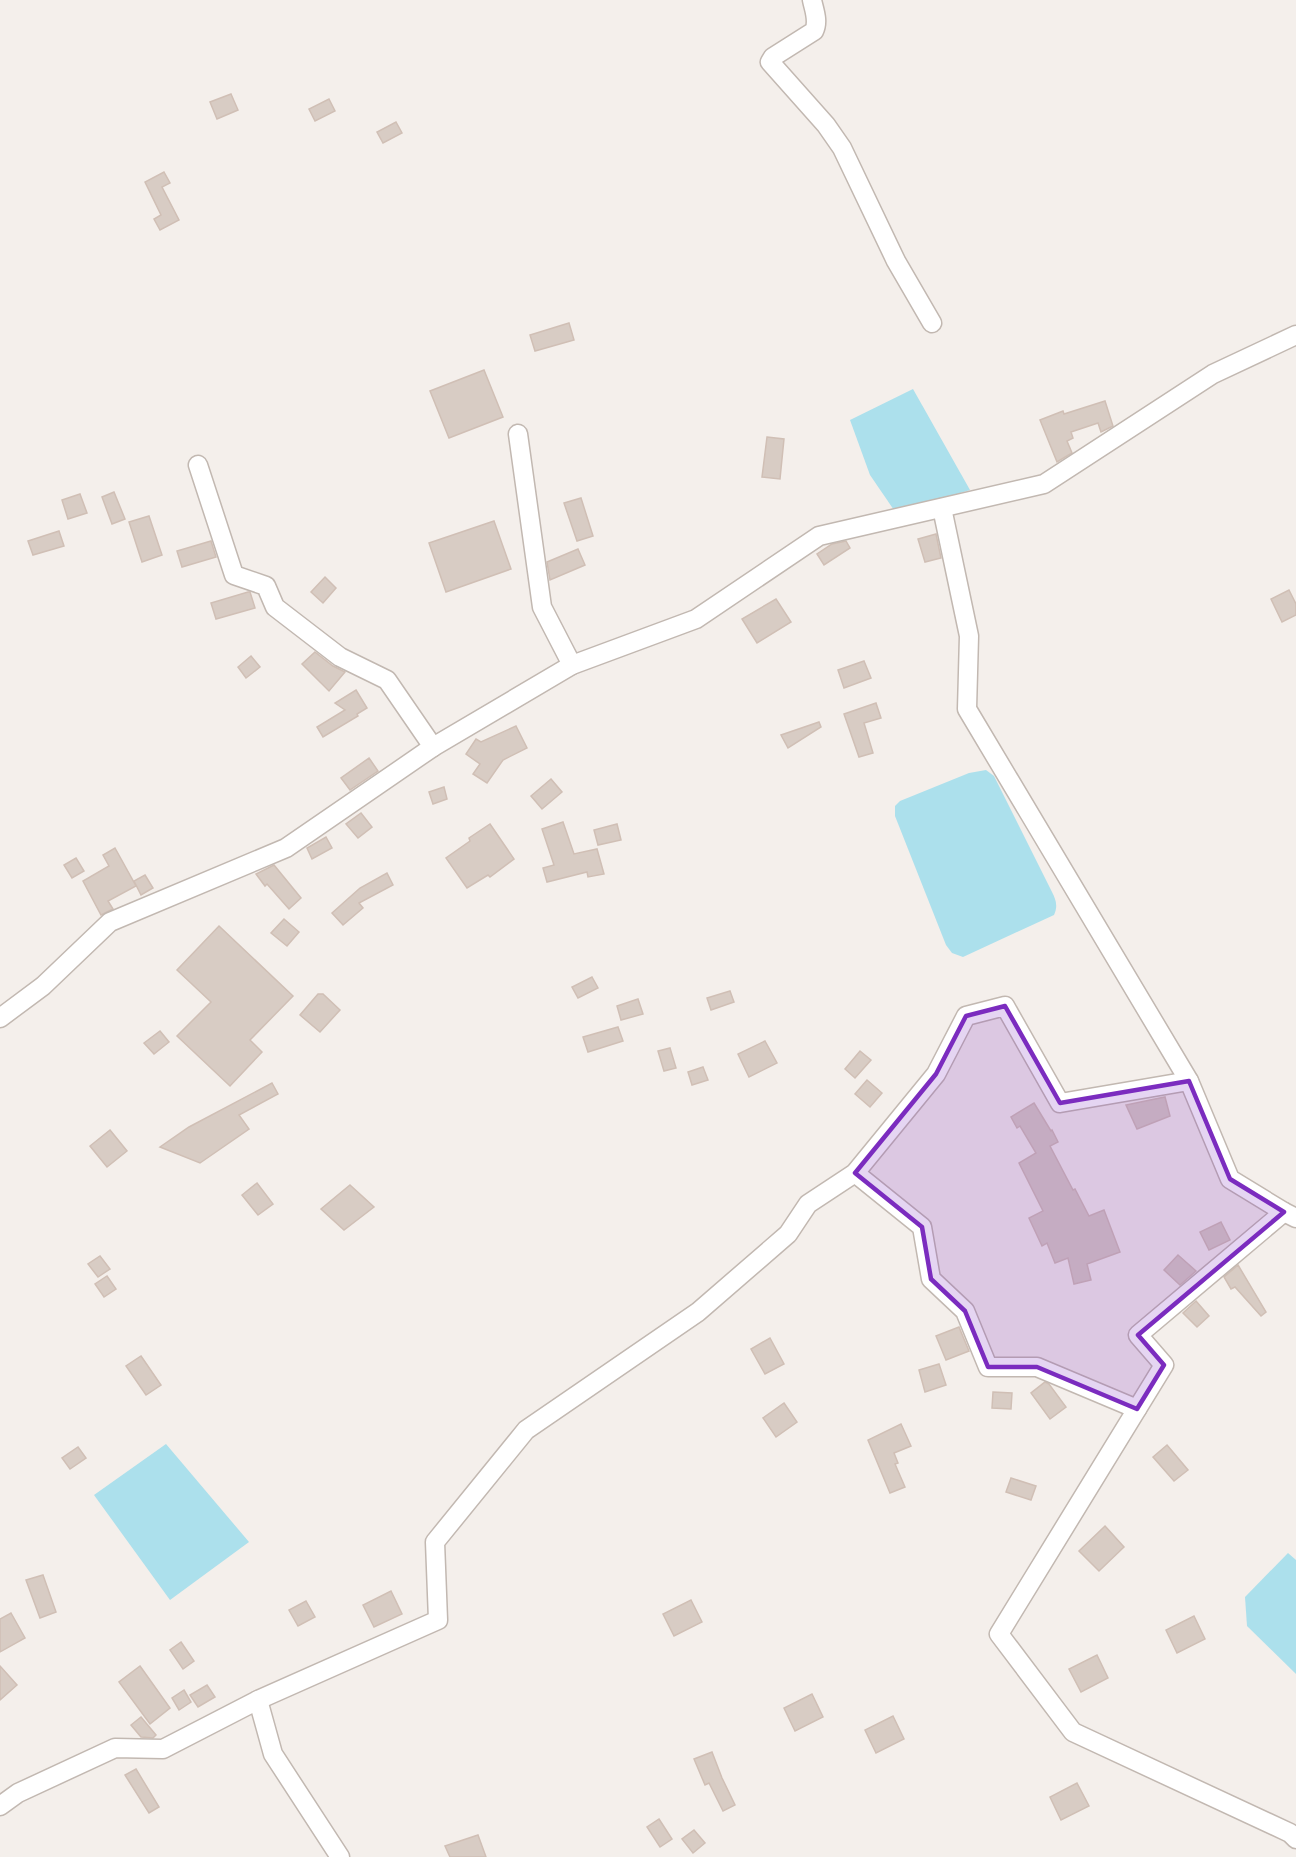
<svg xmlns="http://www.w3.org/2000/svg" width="1296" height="1857" viewBox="0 0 1296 1857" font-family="'Archivo Narrow',sans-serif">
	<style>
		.water { fill: #ace0ec }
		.building { fill: #d8ccc4; stroke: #d0bfb5; stroke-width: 1.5 }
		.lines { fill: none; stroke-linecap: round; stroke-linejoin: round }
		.minor-casing { stroke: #c2b8b1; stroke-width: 21 }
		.minor { stroke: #fff; stroke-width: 18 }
		.marked { fill: #7b2cbf; fill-opacity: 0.2; stroke: #7b2cbf; stroke-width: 4.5; stroke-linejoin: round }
	</style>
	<rect width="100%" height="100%" fill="#f4efeb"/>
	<!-- water -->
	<g class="water">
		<polygon points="913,389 970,490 896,513 870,475 850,420"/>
		<path d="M 986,770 L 994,776 L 1052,892 C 1056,900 1058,906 1054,915 L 963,957 L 952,953 L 946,945 L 895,816 L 895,806 L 900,801 L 969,773 Z"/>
		<polygon points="166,1444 249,1542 170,1600 94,1495"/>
		<polygon points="1288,1553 1296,1560 1296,1674 1247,1626 1245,1597"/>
	</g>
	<!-- building -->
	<g class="building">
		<polygon points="231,94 238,110 217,119 210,102"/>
		<polygon points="329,99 335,111 315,121 309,109"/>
		<polygon points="396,122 402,133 383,143 377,132"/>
		<polygon points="164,172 170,183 162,187 179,220 160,230 154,219 161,215 145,182"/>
		<polygon points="569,323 574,340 535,351 530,335"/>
		<polygon points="484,370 503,417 449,438 430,391"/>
		<polygon points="1105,401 1113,426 1101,432 1098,423 1071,432 1073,438 1067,441 1072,453 1057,462 1040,420 1063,411 1064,414"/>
		<polygon points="767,437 784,439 780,479 762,477"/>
		<polygon points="114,492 125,519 112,524 102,497"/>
		<polygon points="80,494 87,513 68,519 62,500"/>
		<polygon points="581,498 593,536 577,541 564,503"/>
		<polygon points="149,516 162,555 142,562 129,522"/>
		<polygon points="494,521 511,569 446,592 429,543"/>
		<polygon points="59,531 64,546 33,555 28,541"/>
		<polygon points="936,534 941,558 925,562 918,539"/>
		<polygon points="211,541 216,557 182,567 177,551"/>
		<polygon points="846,541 850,548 824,565 817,554 832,544"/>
		<polygon points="578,549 585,565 550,580 547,562"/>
		<polygon points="325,577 336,588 323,603 311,592"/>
		<polygon points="1289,590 1296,604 1296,615 1282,622 1271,599"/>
		<polygon points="248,592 250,592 255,608 216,619 211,603"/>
		<polygon points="776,599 791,622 757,643 742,619"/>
		<polygon points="315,652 333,666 345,672 329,691 302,664"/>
		<polygon points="251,656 260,667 246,678 238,667"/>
		<polygon points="864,661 871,678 844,688 838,670"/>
		<polygon points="356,690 367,708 357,714 358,716 323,737 317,727 345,710 335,703"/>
		<polygon points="876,703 881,718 864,723 873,753 859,757 844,714"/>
		<polygon points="819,722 821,727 788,748 781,735"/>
		<polygon points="516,726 527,748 503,760 487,783 473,774 480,764 466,754 476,739 481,742"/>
		<polygon points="369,758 378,771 350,790 341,778"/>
		<polygon points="551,779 562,792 542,809 531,796"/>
		<polygon points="444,787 447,799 433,804 429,792"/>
		<polygon points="361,813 372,827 358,838 346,824"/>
		<polygon points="563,822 574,854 597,849 604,874 588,877 587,872 547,882 543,868 554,865 542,829"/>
		<polygon points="490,824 514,859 490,877 488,875 467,888 446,858 470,841 469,838"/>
		<polygon points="617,824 621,840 598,845 594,830"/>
		<polygon points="326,837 332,848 312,859 307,848"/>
		<polygon points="115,848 136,886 108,901 113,909 101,915 83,881 109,866 103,855"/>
		<polygon points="76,858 84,871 72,878 64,865"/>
		<polygon points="274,865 301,898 289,909 267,884 265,886 256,874"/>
		<polygon points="387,873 393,885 359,903 363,908 343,925 332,913 360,888"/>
		<polygon points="145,875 153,888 141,895 134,881"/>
		<polygon points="284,919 299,932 287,946 271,933"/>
		<polygon points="219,926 293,996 250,1040 262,1052 230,1086 177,1036 211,1002 177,970"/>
		<polygon points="592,977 598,988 578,998 572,987"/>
		<polygon points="730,991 734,1002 711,1010 707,998"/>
		<polygon points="318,994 323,994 340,1010 320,1032 300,1015"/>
		<polygon points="638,999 643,1014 621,1020 617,1006"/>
		<polygon points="618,1027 623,1041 588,1052 583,1037"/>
		<polygon points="160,1031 169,1042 154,1054 144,1043"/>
		<polygon points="765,1041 777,1063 749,1077 738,1054"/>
		<polygon points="670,1048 676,1068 664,1071 658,1051"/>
		<polygon points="860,1051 871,1060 855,1078 845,1069"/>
		<polygon points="703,1067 708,1080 692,1085 688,1072"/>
		<polygon points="867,1080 882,1093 870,1107 855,1094"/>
		<polygon points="272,1083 278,1094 239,1115 249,1129 200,1163 160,1147 189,1127"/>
		<polygon points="1165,1097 1170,1116 1137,1129 1126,1105"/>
		<polygon points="1034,1103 1051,1131 1052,1130 1058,1142 1050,1146 1073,1190 1075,1189 1089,1216 1104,1210 1120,1252 1087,1264 1091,1280 1074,1284 1068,1258 1055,1263 1047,1243 1042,1246 1029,1218 1043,1211 1019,1163 1036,1153 1020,1126 1017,1128 1011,1117"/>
		<polygon points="110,1130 127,1151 107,1167 90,1146"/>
		<polygon points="257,1183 273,1204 258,1215 242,1195"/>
		<polygon points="350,1185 374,1207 344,1230 321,1209"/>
		<polygon points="1221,1222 1230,1240 1209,1250 1200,1232"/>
		<polygon points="1178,1255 1196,1271 1180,1285 1164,1270"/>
		<polygon points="100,1256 110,1269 98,1277 88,1264"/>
		<polygon points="1238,1265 1266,1312 1261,1316 1235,1287 1231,1289 1224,1277"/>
		<polygon points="107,1276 116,1289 104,1297 95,1284"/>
		<polygon points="1196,1301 1209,1316 1197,1327 1183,1313"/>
		<polygon points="959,1327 969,1351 946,1360 936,1336"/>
		<polygon points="770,1338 784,1364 765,1374 751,1349"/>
		<polygon points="141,1356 161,1385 146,1395 126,1366"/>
		<polygon points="939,1364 946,1385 925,1392 919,1370"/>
		<polygon points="1045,1382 1049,1384 1066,1407 1050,1419 1031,1393"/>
		<polygon points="993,1392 1012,1393 1011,1409 992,1408"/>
		<polygon points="784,1403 797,1422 776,1437 763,1418"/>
		<polygon points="901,1424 911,1446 894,1453 898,1463 895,1464 905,1487 890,1493 868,1440"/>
		<polygon points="1167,1445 1188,1470 1174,1481 1153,1457"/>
		<polygon points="78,1447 86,1458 70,1469 62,1458"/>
		<polygon points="1011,1478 1036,1486 1031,1500 1006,1492"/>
		<polygon points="1105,1526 1124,1547 1099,1571 1079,1551"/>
		<polygon points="43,1575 56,1612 40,1618 26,1580"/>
		<polygon points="391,1591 402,1614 374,1627 363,1605"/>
		<polygon points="691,1600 702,1622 674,1636 663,1614"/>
		<polygon points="306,1601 315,1617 298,1626 289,1610"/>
		<polygon points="11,1613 25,1638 0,1652 0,1619"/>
		<polygon points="1194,1616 1205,1639 1177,1653 1166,1630"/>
		<polygon points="181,1642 194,1661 183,1669 170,1650"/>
		<polygon points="1097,1655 1108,1678 1081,1692 1069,1669"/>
		<polygon points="0,1666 17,1685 0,1700"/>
		<polygon points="140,1666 170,1708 150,1724 119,1682"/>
		<polygon points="207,1685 215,1697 198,1707 190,1695"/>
		<polygon points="184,1690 191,1702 179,1710 172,1698"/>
		<polygon points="812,1694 823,1717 795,1731 784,1708"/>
		<polygon points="893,1716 904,1739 876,1753 865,1730"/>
		<polygon points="141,1717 156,1735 153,1738 141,1737 131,1725"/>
		<polygon points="712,1752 722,1778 735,1805 723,1811 709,1783 705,1785 694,1759"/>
		<polygon points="136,1769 159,1807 149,1813 125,1775"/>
		<polygon points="1077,1783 1089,1806 1061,1820 1050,1797"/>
		<polygon points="659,1819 672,1839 660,1847 647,1827"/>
		<polygon points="694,1830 705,1843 693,1853 682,1839"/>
		<polygon points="478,1835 486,1857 450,1857 445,1846"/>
	</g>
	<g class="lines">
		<defs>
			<g id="minor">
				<path d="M 812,0 C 814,10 819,21 814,31 L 773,57 L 770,62 L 826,125 L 842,148 L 896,261 L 932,323"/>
				<polyline points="518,434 542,607 572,665"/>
				<polyline points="198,465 234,575 266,586 275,607 340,657 387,680 433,747"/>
				<polyline points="942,508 969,636 967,709 1189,1081 1230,1179 1284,1212 1296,1218"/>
				<polyline points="0,1018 43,986 110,922 286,848 433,747 572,665 696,619 819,536 1044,484 1213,374 1296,335"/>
				<polyline points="855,1173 922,1227 931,1279 965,1311 988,1367 1037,1367 1137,1409"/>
				<polyline points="1284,1212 1138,1335 1164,1365 999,1634 1073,1732 1290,1833 1296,1839"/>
				<polyline points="258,1700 273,1754 340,1857"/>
				<polyline points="0,1806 18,1793 115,1748 163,1749 258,1700 438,1620 435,1542 526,1430 698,1312 788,1234 808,1204 855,1173 936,1074 966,1016 1005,1006 1060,1103 1189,1081"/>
			</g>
		</defs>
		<!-- minor casing -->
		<use href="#minor" class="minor-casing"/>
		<!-- minor -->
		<use href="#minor" class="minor"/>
	</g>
	<!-- marked area -->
	<path class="marked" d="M 1005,1006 L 1060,1103 L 1189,1081 L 1230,1179 L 1284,1212 L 1138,1335 L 1164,1365 L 1137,1409 L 1037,1367 L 988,1367 L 965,1311 L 931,1279 L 922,1227 L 855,1173 L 936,1074 L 966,1016 Z"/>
</svg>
